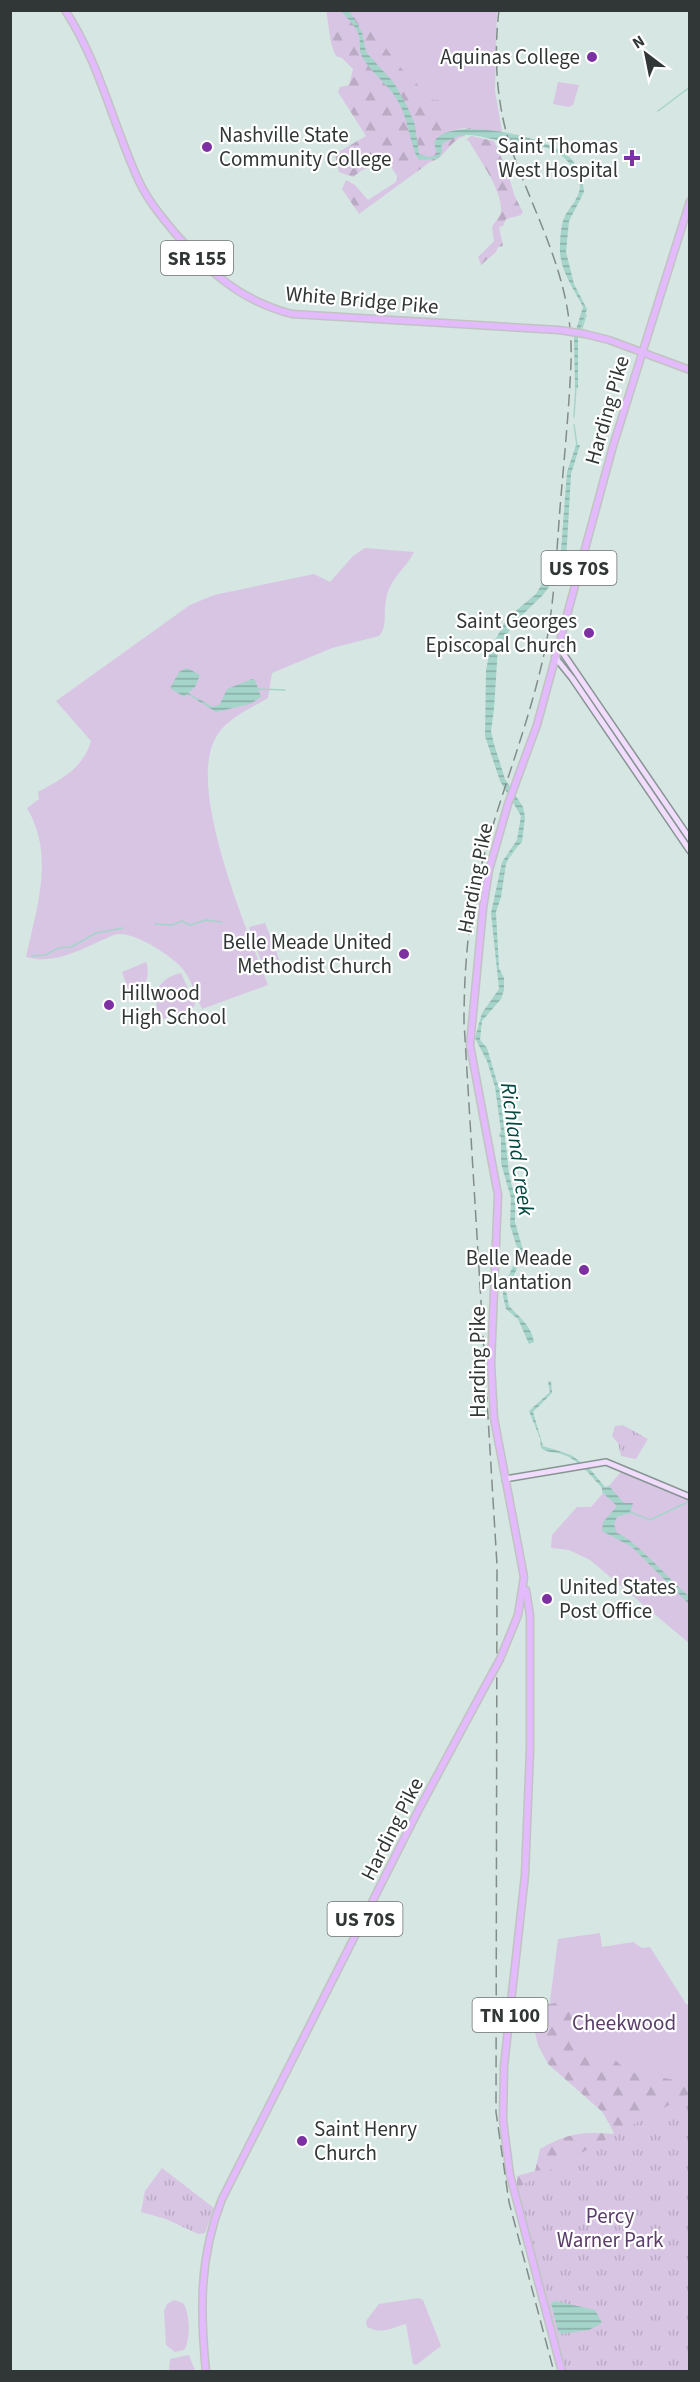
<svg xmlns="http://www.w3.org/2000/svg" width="700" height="2382" viewBox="0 0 700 2382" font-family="'Source Sans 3',sans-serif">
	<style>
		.green { fill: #d8c5e4 }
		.forest { fill: url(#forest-firs) }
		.park { fill: url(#park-tufts) }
		.water { fill: url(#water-rules) }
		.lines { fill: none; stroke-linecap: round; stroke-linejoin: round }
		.stream { stroke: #a5d4ca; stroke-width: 1.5 }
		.secondary-casing { stroke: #879592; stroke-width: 8 }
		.primary-casing { stroke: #c1c3c3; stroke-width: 9 }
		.secondary { stroke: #f1dcfd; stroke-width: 5 }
		.primary { stroke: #e3bafb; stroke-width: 6 }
		.rail { stroke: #828d8a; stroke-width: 1.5; stroke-dasharray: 12 6; stroke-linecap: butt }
		.primary-bridge-casing { stroke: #c1c3c3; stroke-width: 9; stroke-linecap: butt }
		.primary-bridge { stroke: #e3bafb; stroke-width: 6 }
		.poi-dot { fill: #7c30a2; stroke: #fff; stroke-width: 2 }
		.labels { text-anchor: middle; stroke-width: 4.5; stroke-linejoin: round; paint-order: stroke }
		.shield { fill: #fff; stroke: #6f7372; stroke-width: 1.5 }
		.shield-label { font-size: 20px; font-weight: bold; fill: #313736 }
		.poi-label { font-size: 21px; fill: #313736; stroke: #fff; text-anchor: end }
		.street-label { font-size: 21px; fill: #313736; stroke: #fff }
		.park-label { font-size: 21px; fill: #5a3d6b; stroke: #fff }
		.water-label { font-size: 22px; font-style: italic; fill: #01483f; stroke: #fff }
	</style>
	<defs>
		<pattern id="forest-firs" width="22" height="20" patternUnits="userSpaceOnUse" patternTransform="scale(1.5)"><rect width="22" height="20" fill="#d8c5e4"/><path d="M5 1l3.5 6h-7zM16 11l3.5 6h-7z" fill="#baaac4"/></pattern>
		<pattern id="park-tufts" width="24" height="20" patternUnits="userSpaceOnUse" patternTransform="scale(1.5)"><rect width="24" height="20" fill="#d8c5e4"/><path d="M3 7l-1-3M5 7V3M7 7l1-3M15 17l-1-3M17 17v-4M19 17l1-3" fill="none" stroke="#baaac4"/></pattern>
		<pattern id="water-rules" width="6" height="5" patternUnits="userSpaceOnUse" patternTransform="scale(1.5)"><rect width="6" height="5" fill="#a5d4ca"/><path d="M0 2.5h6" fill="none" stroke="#87ada5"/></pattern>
	</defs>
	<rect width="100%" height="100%" fill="#d6e6e2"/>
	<!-- green -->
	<g class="green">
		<polygon points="349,11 497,11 495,91 502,132 464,128 448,131"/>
		<polygon points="558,82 579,85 573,105 569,107 553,104"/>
		<path d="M 365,548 L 414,552 C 406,569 390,577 386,600 C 383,612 388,627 379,636 L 332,648 L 272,673 L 268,698 C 250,709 225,719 215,739 C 187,791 248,932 268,985 L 202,1009 C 196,997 191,978 182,968 C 170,955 131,929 114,935 C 86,946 58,966 26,957 C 37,906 55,856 27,808 L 39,799 L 38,792 C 62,779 83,768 91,741 L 56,701 L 190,605 L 214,595 L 314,574 L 330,582 L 353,556 Z"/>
		<polygon points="265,923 282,966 265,972 249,927"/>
		<path d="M 146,962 C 151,977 145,990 130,995 L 122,972 Z"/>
		<path d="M 181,973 L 195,1004 L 193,1008 L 160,1020 C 152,997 155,979 181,973 Z"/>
		<polygon points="626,1466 689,1498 689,1643 590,1560 569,1550 551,1548 552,1535 577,1507 591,1507"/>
		<polygon points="600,1933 602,1947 633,1942 642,1948 650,1947 686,2004 689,2005 689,2094 615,2134 548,2017 558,1939"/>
		<path d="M 419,2298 L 423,2300 L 441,2346 L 416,2365 L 413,2364 L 406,2324 C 393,2327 383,2335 367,2327 L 366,2321 L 379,2304 Z"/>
		<path d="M 174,2300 L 183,2303 C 190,2313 191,2340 184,2350 L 175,2352 L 166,2345 L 164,2311 L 167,2304 Z"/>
		<polygon points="189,2355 195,2371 169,2371 170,2359"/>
	</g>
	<!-- forest -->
	<g class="forest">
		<path d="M 326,11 L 359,11 L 399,66 L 433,100 L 439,100 L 444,125 L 452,131 L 471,128 L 470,134 C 448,139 448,157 430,162 L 359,214 L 342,189 L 346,180 L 355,185 L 368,200 L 396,182 L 397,176 L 388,162 L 362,170 L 353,177 L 339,172 L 335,154 L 366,136 L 338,92 L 340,87 L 349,85 L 353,69 L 342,58 L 336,56 C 328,41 330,27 326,11 Z"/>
		<path d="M 471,136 L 494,141 L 505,166 L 500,169 L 509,177 L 515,197 L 523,212 L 521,215 L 506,219 L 503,226 L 499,227 L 503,246 L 498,247 L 496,252 L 481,265 L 478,257 L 494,241 L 492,227 C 495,221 500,218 501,211 C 502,189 480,161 469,141 L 466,140 Z"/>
		<path d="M 571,2000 L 573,2024 L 593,2058 L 614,2059 C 644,2088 661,2069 689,2087 L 689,2371 L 517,2188 L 517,2176 L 535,2171 L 540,2149 C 571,2132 581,2132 614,2134 L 607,2116 L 548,2064 L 538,2045 L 533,2024 L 544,2005 Z"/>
	</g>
	<!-- park -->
	<g class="park">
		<polygon points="623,1425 648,1439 636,1459 621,1456 618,1443 612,1436 615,1426"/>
		<polygon points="689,2094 689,2371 566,2371 517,2188"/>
		<polygon points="162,2168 214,2208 205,2233 198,2234 166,2219 141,2212 145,2191"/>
	</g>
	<!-- water -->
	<g class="water">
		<path d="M 341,11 L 350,12 L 362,32 L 366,52 L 394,83 L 407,106 L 415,125 L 419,154 L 429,157 L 437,155 L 434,142 C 448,114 547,137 567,155 C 578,164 583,178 584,192 L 569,221 L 566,252 L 574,284 L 587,309 L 578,337 L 578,388 L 575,388 L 574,336 L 583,307 C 574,289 559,269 560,248 C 560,239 561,223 565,216 C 569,208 576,202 579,192 C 581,186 579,181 576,175 C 565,147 533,142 506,141 C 478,139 469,127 442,144 L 442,152 L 437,159 L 419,160 C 412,151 408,121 401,107 C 392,87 375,77 364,60 C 357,50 362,42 358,33 C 354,24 347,18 341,11 Z"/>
		<path d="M 576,445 L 580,445 L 571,474 L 566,562 L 544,594 L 517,620 L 498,647 L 494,709 L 491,731 L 494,744 L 505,779 L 523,807 L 525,817 L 522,842 L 511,853 L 506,864 L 501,897 L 496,912 L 499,968 L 504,978 L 504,990 L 501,999 L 482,1021 L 480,1040 L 487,1048 L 500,1092 L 509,1174 L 515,1198 L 515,1222 L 524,1254 L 506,1291 L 509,1306 C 520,1318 531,1325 534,1342 L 529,1344 L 518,1319 L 506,1309 L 503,1296 L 503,1287 L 519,1254 L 510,1225 L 511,1198 L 501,1163 L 501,1137 L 499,1136 L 501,1131 L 495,1087 L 487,1061 L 475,1038 L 482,1013 L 499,989 L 491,913 L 502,862 L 517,840 L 521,816 L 500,781 L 485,736 L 486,670 L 490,650 L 507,618 L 536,594 L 547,575 L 560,563 L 567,472 Z"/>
		<polygon points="187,668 200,675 195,687 188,693 213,707 220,704 227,689 252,679 255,680 261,697 250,704 216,712 187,694 184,697 170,688 179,672"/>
		<path d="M 551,1381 L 552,1393 L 533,1412 L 543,1446 L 571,1455 L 590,1469 L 605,1487 L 609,1486 L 624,1503 L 633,1503 L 630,1513 L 617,1517 L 614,1524 L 617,1533 C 635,1539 671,1582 689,1596 L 689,1604 L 632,1547 L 602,1531 L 603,1522 L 617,1506 L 602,1492 L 602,1488 C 591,1476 579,1460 564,1455 C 556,1451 548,1454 541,1448 L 540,1438 L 529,1411 L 550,1392 L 548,1382 Z"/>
		<polygon points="555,2301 595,2310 602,2323 589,2330 561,2334 558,2331 551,2303"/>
	</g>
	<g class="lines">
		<!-- stream -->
		<g class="stream">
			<polyline points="658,111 690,87"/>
			<polyline points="440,156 442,144"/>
			<polyline points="581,331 586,315"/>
			<polyline points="574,417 576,386"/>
			<polyline points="574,425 577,446"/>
			<polyline points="259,689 285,690"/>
			<polyline points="510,856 516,847"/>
			<polyline points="155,924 172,925 182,921 190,925 206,920 222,922"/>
			<polyline points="32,956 45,955 59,948 71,947 96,933 123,928"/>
			<polyline points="630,1512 650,1520 690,1501"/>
		</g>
		<defs>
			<g id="secondary">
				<polyline points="558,646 690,839"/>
				<polyline points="555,657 572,678 690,851"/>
				<polyline points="505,1479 606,1462 690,1497"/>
			</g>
			<g id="primary">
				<path d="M 65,10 C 99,62 112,121 137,177 C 146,198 160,215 175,233 C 209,272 241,301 292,314 L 559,330"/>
				<polyline points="585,334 609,340 690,370"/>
				<polyline points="526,1590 530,1616 530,1750 525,1875 504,2066 503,2120 510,2175 562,2372"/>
				<polyline points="500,1659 518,1615 524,1577 494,1418 491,1363 498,1195 470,1045 483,908 489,870 508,804 537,725 613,446 690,201"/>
				<path d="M 206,2372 C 200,2311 199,2257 222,2199 L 418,1811 L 475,1705"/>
			</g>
		</defs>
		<!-- secondary casing -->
		<use href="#secondary" class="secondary-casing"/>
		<!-- primary casing -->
		<use href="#primary" class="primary-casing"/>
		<!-- secondary -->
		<use href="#secondary" class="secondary"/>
		<!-- primary -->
		<use href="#primary" class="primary"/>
		<!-- rail -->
		<path class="rail" d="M 499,10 C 493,60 497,113 515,159 C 541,229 574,285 571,363 C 569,411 564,460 560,508 C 556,560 554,612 542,663 C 526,732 499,798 481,867 C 468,918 464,970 464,1022 L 497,1565 L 496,2112 L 509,2202 L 554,2372"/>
		<defs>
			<g id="primary-bridge">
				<polyline points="559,330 585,334"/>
				<polyline points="475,1705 500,1659"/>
			</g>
		</defs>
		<!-- primary-bridge casing -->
		<use href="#primary-bridge" class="primary-bridge-casing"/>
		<!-- primary-bridge -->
		<use href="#primary-bridge" class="primary-bridge"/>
	</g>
	<!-- markers -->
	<g class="poi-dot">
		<circle cx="592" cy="57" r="6"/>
		<circle cx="207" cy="147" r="6"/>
		<path d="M629 149h6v6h6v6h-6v6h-6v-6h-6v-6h6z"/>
		<circle cx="589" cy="633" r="6"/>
		<circle cx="404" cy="954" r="6"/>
		<circle cx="109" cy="1005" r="6"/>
		<circle cx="584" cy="1270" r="6"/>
		<circle cx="547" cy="1599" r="6"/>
		<circle cx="302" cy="2141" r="6"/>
	</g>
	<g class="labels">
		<!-- shield labels -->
		<g class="shield">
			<rect x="161" y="241" width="72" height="34" rx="4.5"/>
			<rect x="541.5" y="551" width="75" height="34" rx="4.5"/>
			<rect x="327.5" y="1902" width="75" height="34" rx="4.5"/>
			<rect x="472.5" y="1998" width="75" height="34" rx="4.5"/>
		</g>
		<g class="shield-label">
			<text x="197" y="265">SR 155</text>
			<text x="579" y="575">US 70S</text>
			<text x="365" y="1926">US 70S</text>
			<text x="510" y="2022">TN 100</text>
		</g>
		<!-- poi labels -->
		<g class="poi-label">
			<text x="580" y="64">Aquinas College</text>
			<text x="219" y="142" text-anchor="start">Nashville State<tspan x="219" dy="24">Community College</tspan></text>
			<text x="618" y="153">Saint Thomas<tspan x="618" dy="24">West Hospital</tspan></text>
			<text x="577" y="628">Saint Georges<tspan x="577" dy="24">Episcopal Church</tspan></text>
			<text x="392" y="949">Belle Meade United<tspan x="392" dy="24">Methodist Church</tspan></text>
			<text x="121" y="1000" text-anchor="start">Hillwood<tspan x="121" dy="24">High School</tspan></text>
			<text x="572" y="1265">Belle Meade<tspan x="572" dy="24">Plantation</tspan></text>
			<text x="559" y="1594" text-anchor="start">United States<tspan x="559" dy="24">Post Office</tspan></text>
			<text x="314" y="2136" text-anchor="start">Saint Henry<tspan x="314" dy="24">Church</tspan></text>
		</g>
		<!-- street labels -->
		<g class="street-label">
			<text transform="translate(362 300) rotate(5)" y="7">White Bridge Pike</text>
			<text transform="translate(607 410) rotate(-74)" y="7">Harding Pike</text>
			<text transform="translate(475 878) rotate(-79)" y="7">Harding Pike</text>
			<text transform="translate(478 1362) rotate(-90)" y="7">Harding Pike</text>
			<text transform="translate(392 1829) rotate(-63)" y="7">Harding Pike</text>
		</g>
		<!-- park labels -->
		<g class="park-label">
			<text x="624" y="2030">Cheekwood</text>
			<text x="610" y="2223">Percy<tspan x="610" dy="24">Warner Park</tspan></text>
		</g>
		<!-- water labels -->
		<g class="water-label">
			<text transform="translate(518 1149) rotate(82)" y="8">Richland Creek</text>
		</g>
	</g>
	<!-- border -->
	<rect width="700" height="2382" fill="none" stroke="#313736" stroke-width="24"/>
	<!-- north arrow -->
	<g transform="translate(646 54) rotate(328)" stroke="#ffffff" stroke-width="4.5" paint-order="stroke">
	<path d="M0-4.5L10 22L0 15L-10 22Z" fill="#313736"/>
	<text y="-9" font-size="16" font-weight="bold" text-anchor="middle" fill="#313736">N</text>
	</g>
</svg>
